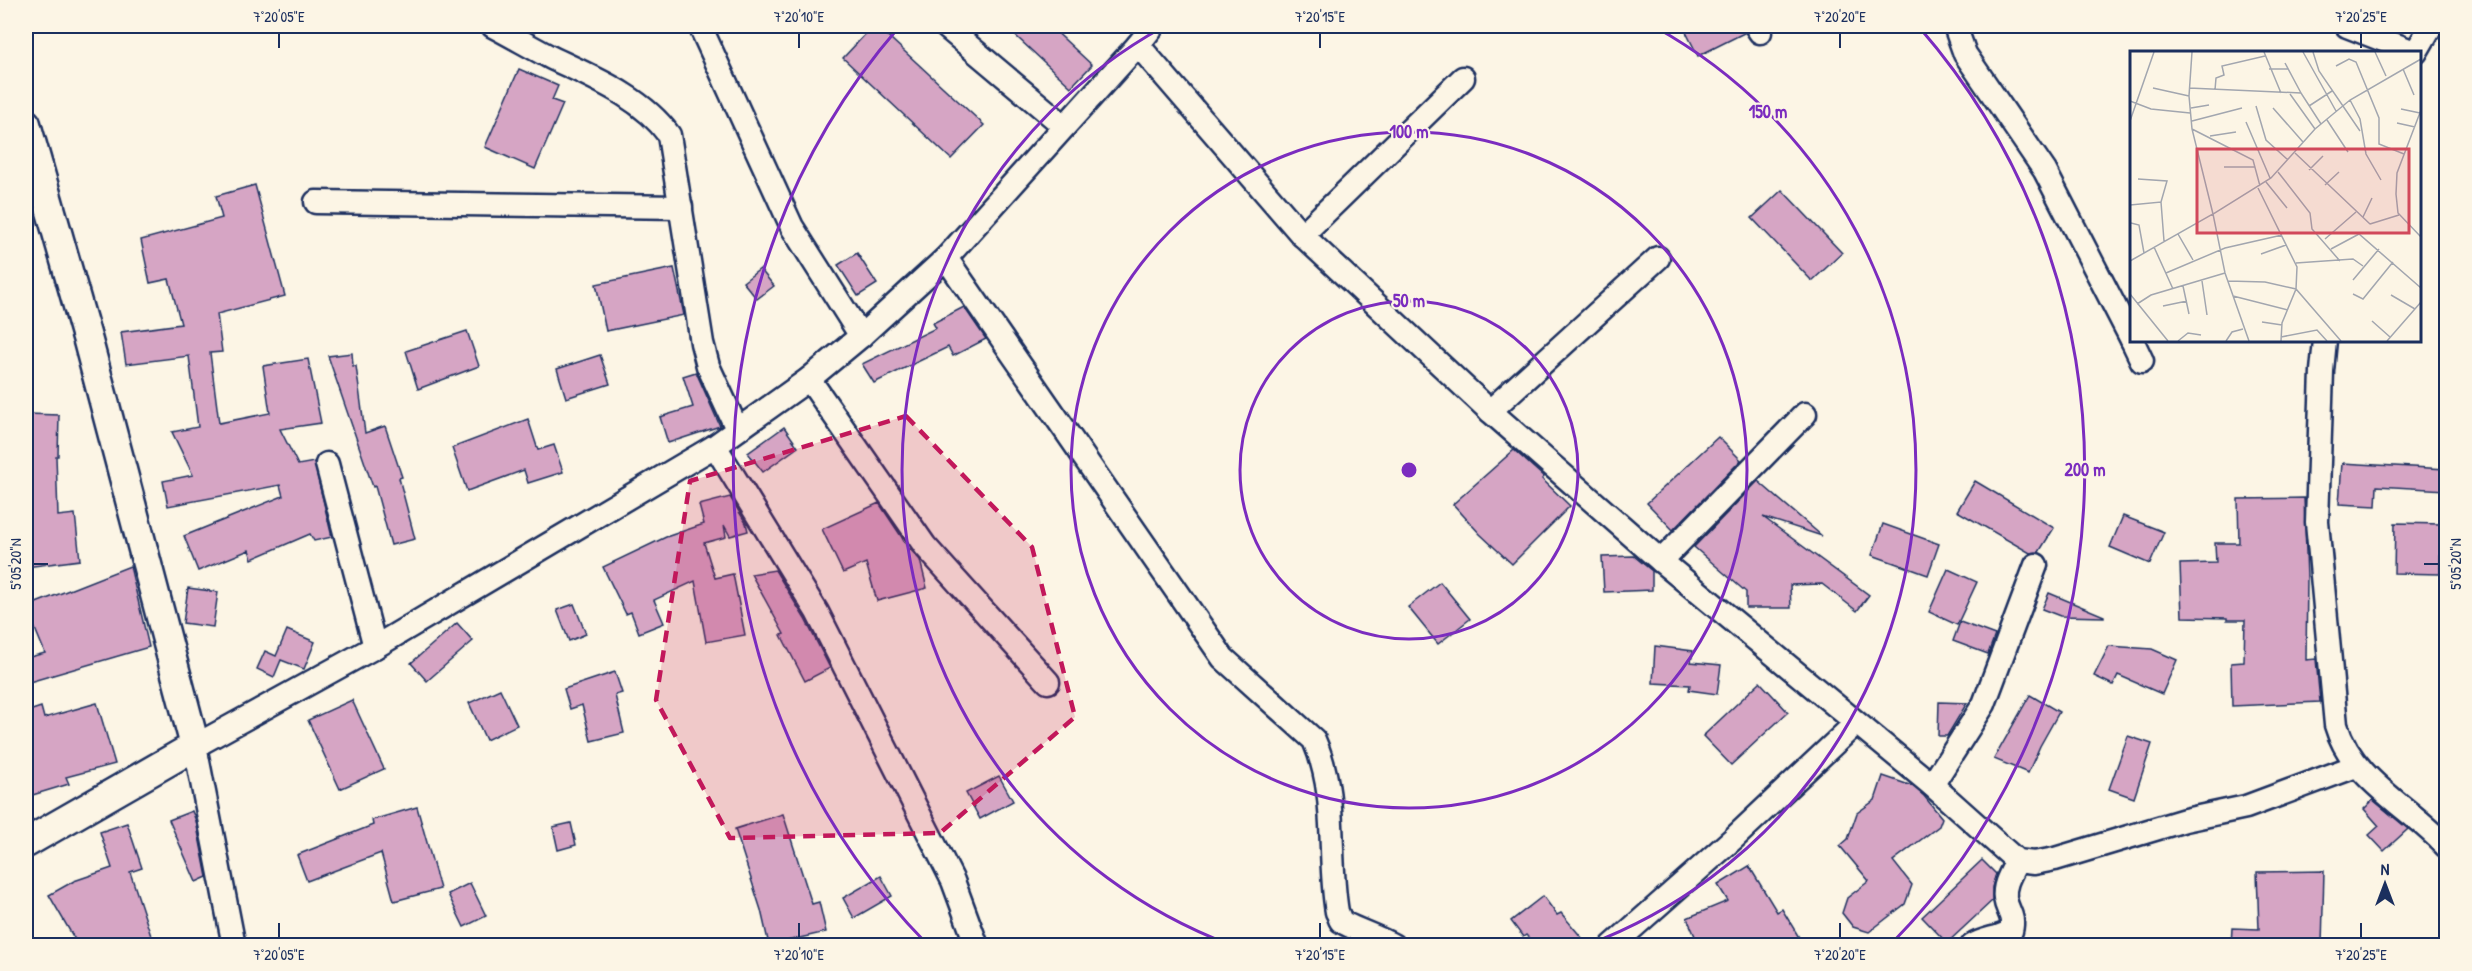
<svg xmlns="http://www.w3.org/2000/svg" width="2472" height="971" viewBox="0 0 2472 971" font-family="'Patrick Hand',sans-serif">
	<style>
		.building { fill: #d6a5c4; stroke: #1b2f5e; stroke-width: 1.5 }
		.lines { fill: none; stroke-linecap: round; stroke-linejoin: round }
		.minor-casing { stroke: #1b2f5e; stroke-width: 27 }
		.major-casing { stroke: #1b2f5e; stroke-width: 33 }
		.minor { stroke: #fcf5e5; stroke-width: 22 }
		.major { stroke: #fcf5e5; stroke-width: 28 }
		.marked { fill: #c2185b; fill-opacity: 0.2; stroke: #c2185b; stroke-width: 4.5; stroke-dasharray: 12 8; stroke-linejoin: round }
		.ticks { fill: none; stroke: #1b2f5e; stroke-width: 2 }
		.ring { fill: none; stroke: #7b2cbf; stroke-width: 3 }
		.inset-road { fill: none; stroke: #a2a6af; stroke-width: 1.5 }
		.view { fill: #d1495b; fill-opacity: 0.15; stroke: #d1495b; stroke-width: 3 }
		.inset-edge { fill: none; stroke: #1b2f5e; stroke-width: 3 }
		.centre { fill: #7b2cbf; stroke: #fcf5e5; stroke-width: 3 }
		.ring-label { font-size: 18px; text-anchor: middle; font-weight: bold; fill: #7b2cbf; stroke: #fcf5e5; stroke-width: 4.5; stroke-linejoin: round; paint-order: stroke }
		.neatline { fill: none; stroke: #1b2f5e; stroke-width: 2 }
		.ticks-label { font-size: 15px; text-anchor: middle; fill: #1b2f5e }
	</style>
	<rect width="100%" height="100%" fill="#fcf5e5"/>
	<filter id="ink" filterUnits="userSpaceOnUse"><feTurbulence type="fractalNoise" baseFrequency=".0167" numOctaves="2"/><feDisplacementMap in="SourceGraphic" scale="12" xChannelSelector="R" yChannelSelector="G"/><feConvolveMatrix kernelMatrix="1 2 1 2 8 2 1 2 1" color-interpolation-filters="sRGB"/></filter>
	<g filter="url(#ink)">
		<!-- building -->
		<g class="building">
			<polygon points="873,26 877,26 984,125 951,159 843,58"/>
			<polygon points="1005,26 1050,26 1092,65 1071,87"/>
			<polygon points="1683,26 1743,26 1744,33 1698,56"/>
			<polygon points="519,69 558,86 552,100 563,104 535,169 485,147"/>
			<polygon points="255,185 285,296 217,314 222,352 210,353 219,423 270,413 263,366 308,359 321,423 280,429 298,465 314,462 332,537 314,541 310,534 252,559 249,550 198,571 184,536 283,496 280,485 168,506 163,481 193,475 172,432 198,427 189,356 126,364 121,332 181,324 169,279 150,283 141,240 222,218 216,196"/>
			<polygon points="1782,190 1842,253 1812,281 1752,218"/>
			<polygon points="857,253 877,284 858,296 838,265"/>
			<polygon points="674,268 684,315 606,331 596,284"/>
			<polygon points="760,269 774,286 757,299 743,282"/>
			<polygon points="964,307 986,339 953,356 948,347 874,383 862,364 936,328 933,323"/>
			<polygon points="467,331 479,366 418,389 406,351"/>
			<polygon points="352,353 353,366 356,366 365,433 385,426 402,477 399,478 415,539 391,545 375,486 373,487 328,356"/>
			<polygon points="600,355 610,384 566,398 557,369"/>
			<polygon points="696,372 720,426 668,443 660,417 693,407 683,376"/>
			<polygon points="26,414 59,415 58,456 56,456 58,516 75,514 80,560 26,567"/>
			<polygon points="528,419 538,450 554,445 563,472 528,483 524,470 467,491 452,448"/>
			<polygon points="784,427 798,447 763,472 748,453"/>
			<polygon points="1718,437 1741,460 1673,530 1647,503"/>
			<polygon points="1514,450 1544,477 1542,479 1570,506 1512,564 1480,534 1453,504"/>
			<polygon points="2342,463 2446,469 2446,490 2377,486 2376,506 2339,504"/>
			<polygon points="1758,481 1822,536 1763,517 1869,595 1857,611 1822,584 1790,585 1791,608 1746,608 1746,592 1694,547"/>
			<polygon points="1975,481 2054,528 2039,552 2030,553 1957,511"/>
			<polygon points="730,497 746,523 748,531 730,536 724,525 726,537 704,543 715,578 733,574 745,635 706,642 695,581 654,600 664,623 639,633 631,612 626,614 603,567 666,537 704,524 699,505"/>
			<polygon points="2304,498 2307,578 2306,660 2316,659 2320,702 2232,706 2231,663 2244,662 2245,620 2227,620 2227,618 2182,617 2180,564 2216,563 2215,543 2239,543 2238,499"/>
			<polygon points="879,503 901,536 908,549 910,549 920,560 927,588 877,601 866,563 843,573 822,529"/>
			<polygon points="2123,516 2164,532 2150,564 2110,547"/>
			<polygon points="2395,523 2441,524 2440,574 2394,573"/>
			<polygon points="1883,524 1939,544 1928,575 1872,555"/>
			<polygon points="1634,556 1652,571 1652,590 1604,592 1602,557"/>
			<polygon points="130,566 149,647 26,683 26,658 45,653 26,607"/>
			<polygon points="1948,569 1977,582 1957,625 1929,612"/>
			<polygon points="775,570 805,619 830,668 805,681 781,635 784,634 751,574"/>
			<polygon points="1440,582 1470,619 1438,644 1408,607"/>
			<polygon points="188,588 218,592 213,627 183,623"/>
			<polygon points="2049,593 2104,616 2104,617 2060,616 2042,609"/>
			<polygon points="574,604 586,634 569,641 557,610"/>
			<polygon points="1960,622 1995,635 1988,654 1953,641"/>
			<polygon points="457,623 473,641 427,681 411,663"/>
			<polygon points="287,630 315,642 304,669 281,660 274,677 257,669 265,651 276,656"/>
			<polygon points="1655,646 1693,651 1691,662 1721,665 1717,694 1689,690 1690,685 1653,683"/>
			<polygon points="2109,646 2152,649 2177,660 2162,694 2118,675 2113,685 2094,676"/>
			<polygon points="615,672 622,693 615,695 624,733 591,741 582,705 570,709 564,689"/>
			<polygon points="1760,682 1788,712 1731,765 1703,736"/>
			<polygon points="500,689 517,725 486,740 469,703"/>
			<polygon points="2030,695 2059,712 2040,746 2028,773 1994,759"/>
			<polygon points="352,700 384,769 340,789 308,720"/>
			<polygon points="1939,702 1967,703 1947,736 1938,736"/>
			<polygon points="97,703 115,764 66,777 69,784 26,797 26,712 41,707 44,718"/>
			<polygon points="2128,736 2152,744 2134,798 2109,789"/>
			<polygon points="999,776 1013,801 980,819 966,793"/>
			<polygon points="1883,776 1912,786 1924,796 1942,818 1939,826 1893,861 1912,885 1905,904 1869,932 1853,927 1842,913 1847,898 1869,881 1840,846 1848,839 1857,813 1875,800"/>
			<polygon points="2373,800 2408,829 2384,851 2369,835 2379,826 2364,809"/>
			<polygon points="417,807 440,889 394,901 381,853 307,881 297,855 373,825 372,820"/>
			<polygon points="192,811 196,821 207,877 196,882 169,820"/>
			<polygon points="783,814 812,904 819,902 826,932 769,945 761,910 735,829"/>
			<polygon points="127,823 142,868 130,872 154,945 78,945 49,895 74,881 112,868 100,832"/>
			<polygon points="571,823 576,845 558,850 553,827"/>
			<polygon points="1982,860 1996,874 1992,887 1992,901 1947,943 1922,917"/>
			<polygon points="1749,866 1777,912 1782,909 1800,939 1790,945 1699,945 1687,918 1728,901 1718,885"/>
			<polygon points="2324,871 2322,945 2231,945 2232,928 2259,929 2257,872"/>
			<polygon points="881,876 892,896 854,918 843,898"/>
			<polygon points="470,883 486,916 464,927 448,894"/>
			<polygon points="1543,896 1557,915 1561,913 1588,945 1535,945 1526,935 1523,937 1511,921"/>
		</g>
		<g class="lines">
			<defs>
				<g id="minor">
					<path d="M 493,26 C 512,36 531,47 550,57 C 591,77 641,96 669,135 L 702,343 L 708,366 L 737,429"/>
					<polyline points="700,26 792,227 861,336"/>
					<polyline points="945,26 1064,126"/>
					<polyline points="1756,26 1760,32"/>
					<polyline points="1955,26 1965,54 2045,171 2132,340"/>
					<polyline points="2347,26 2414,52"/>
					<polyline points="1138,45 1302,235 1490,411 1661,561 1932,785 2017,861 2034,863 2055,859 2185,820 2246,807 2356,766"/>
					<polyline points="2416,52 2431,26"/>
					<polyline points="316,202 681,207"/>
					<polyline points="1302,235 1463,78"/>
					<path d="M 946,258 L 1223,658 L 1314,740 C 1339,797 1327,853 1337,912 C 1339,915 1339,918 1341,921 C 1346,926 1384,939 1394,946"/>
					<polyline points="2132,340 2142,361"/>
					<path d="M 2325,340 L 2322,371 L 2317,522 L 2336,725 C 2352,780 2409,806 2446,846"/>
					<polyline points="809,379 925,546 1048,682"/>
					<polyline points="1490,411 1658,258"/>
					<polyline points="715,446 817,612 953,881 977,946"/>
					<polyline points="327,464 375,647"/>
					<polyline points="1661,561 1805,414"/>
					<polyline points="1932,785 1984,704 2036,565"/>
					<polyline points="234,946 195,746 375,647 715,446 809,379 861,336 946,258 1138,45 1153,26"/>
					<polyline points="1612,946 1734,838 1855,724"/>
					<path d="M 1972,946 C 1984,938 1998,939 2011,931 C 2015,915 2007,912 2005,898 C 2003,885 2011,873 2017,861"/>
				</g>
				<polyline id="major" points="26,124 88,341 195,746 26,843"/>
			</defs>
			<!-- minor casing -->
			<use href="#minor" class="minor-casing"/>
			<!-- major casing -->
			<use href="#major" class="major-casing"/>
			<!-- minor -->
			<use href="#minor" class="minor"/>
			<!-- major -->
			<use href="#major" class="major"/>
		</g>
	</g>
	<!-- marked area -->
	<path class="marked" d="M 906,416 L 1032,547 L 1075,717 L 940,833 L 730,838 L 656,700 L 690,481 Z"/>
	<!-- ticks -->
	<path class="ticks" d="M 279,33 L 279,48M 799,33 L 799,48M 1320,33 L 1320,48M 1840,33 L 1840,48M 2361,33 L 2361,48M 33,564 L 48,564M 2424,564 L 2439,564M 279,923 L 279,938M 799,923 L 799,938M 1320,923 L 1320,938M 1840,923 L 1840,938M 2361,923 L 2361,938"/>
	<!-- distance rings -->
	<g class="ring">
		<circle cx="1409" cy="470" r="169"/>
		<circle cx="1409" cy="470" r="338"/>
		<path d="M1231 945A507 507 0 0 1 1163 27M1655 27A507 507 0 0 1 1587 945"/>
		<path d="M927 944A676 676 0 0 1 899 27M1919 27A676 676 0 0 1 1891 944"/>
	</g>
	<!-- overview -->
	<g transform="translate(2130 51)">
		<rect width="291" height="291" fill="#fcf5e5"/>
		<path class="inset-road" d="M 134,1 L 151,42M 173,1 L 206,60M 183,1 L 189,20 L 230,80M 245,1 L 256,25M 155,12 L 171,42M 206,15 L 219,8 L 226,11 L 249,67 L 249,93 L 274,103M 139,18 L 158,18M 273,18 L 284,44M 23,37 L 59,45M 59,37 L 171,42 L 191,73M 85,39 L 86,27 L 94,24 L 92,15 L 135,5M 160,43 L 185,78M 220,49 L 230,68 L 236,103 L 251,129M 0,50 L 21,58 L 60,62M 126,55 L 136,89 L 158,109M 179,55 L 202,40M 61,57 L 79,54M 143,57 L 173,91M 271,58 L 290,62M 291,59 L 267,122 L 266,143 L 268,162 L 291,186M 197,69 L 218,101M 0,70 L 24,1M 62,70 L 112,57M 116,71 L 140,127M 267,72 L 285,76M 62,78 L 123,109 L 130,135M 80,85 L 106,81M 165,102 L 240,173M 94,116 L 125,116M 179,119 L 193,105M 148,121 L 180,162 L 182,178 L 210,210M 8,128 L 37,130 L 31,151M 136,131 L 157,157M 195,134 L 209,121M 128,137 L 167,216 L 166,238 L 152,272 L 151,290M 0,154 L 31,151 L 34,190M 233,166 L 242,147M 1,172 L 9,174 L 14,202M 240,173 L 269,164M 48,183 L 63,209M 195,188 L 226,161M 24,196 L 43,238M 201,198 L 229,183 L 291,237M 131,203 L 156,194M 0,210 L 83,163 L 62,78 L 59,45 L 62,1M 166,212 L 223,208 L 233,215M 36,222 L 95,197 L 152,184M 223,229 L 249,198M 72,230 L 77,264M 98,230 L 135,231 L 166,238 L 211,290M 53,235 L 59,263M 0,243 L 38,290M 223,243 L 233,248 L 263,211M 261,244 L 285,258M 103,245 L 158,259M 7,253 L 21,244 L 95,222M 33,255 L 57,250M 242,270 L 260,286M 132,271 L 152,274M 151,286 L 187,279 L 197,290M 48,290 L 58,282 L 71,284M 96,290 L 102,281 L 113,278M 119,290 L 95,222 L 83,163 L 141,127 L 185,78 L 220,49 L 291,8M 257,290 L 291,251"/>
		<path class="view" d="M 67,98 L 279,98 L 279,182 L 67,182 Z"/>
		<rect width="291" height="291" class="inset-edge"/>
	</g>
	<circle cx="1409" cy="470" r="9" class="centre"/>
	<g class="ring-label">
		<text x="1768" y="118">150 m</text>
		<text x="1409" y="138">100 m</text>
		<text x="1409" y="307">50 m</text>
		<text x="2085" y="476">200 m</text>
	</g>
	<!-- margin -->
	<rect width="2472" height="971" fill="none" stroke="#fcf5e5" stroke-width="66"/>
	<!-- north arrow -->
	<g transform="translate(2385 884)" stroke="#fcf5e5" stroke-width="4.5" paint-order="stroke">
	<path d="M0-4.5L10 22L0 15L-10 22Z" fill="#1b2f5e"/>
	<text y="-9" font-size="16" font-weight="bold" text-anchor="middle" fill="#1b2f5e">N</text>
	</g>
	<rect x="33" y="33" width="2406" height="905" class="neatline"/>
	<g class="ticks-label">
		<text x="279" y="22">7°20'05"E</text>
		<text x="799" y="22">7°20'10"E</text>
		<text x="1320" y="22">7°20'15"E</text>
		<text x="1840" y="22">7°20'20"E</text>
		<text x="2361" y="22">7°20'25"E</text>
		<text transform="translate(16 564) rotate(-90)" y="5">5°05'20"N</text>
		<text transform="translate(2456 564) rotate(-90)" y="5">5°05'20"N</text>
		<text x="279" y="960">7°20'05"E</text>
		<text x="799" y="960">7°20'10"E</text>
		<text x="1320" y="960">7°20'15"E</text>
		<text x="1840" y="960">7°20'20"E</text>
		<text x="2361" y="960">7°20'25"E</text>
	</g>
</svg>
